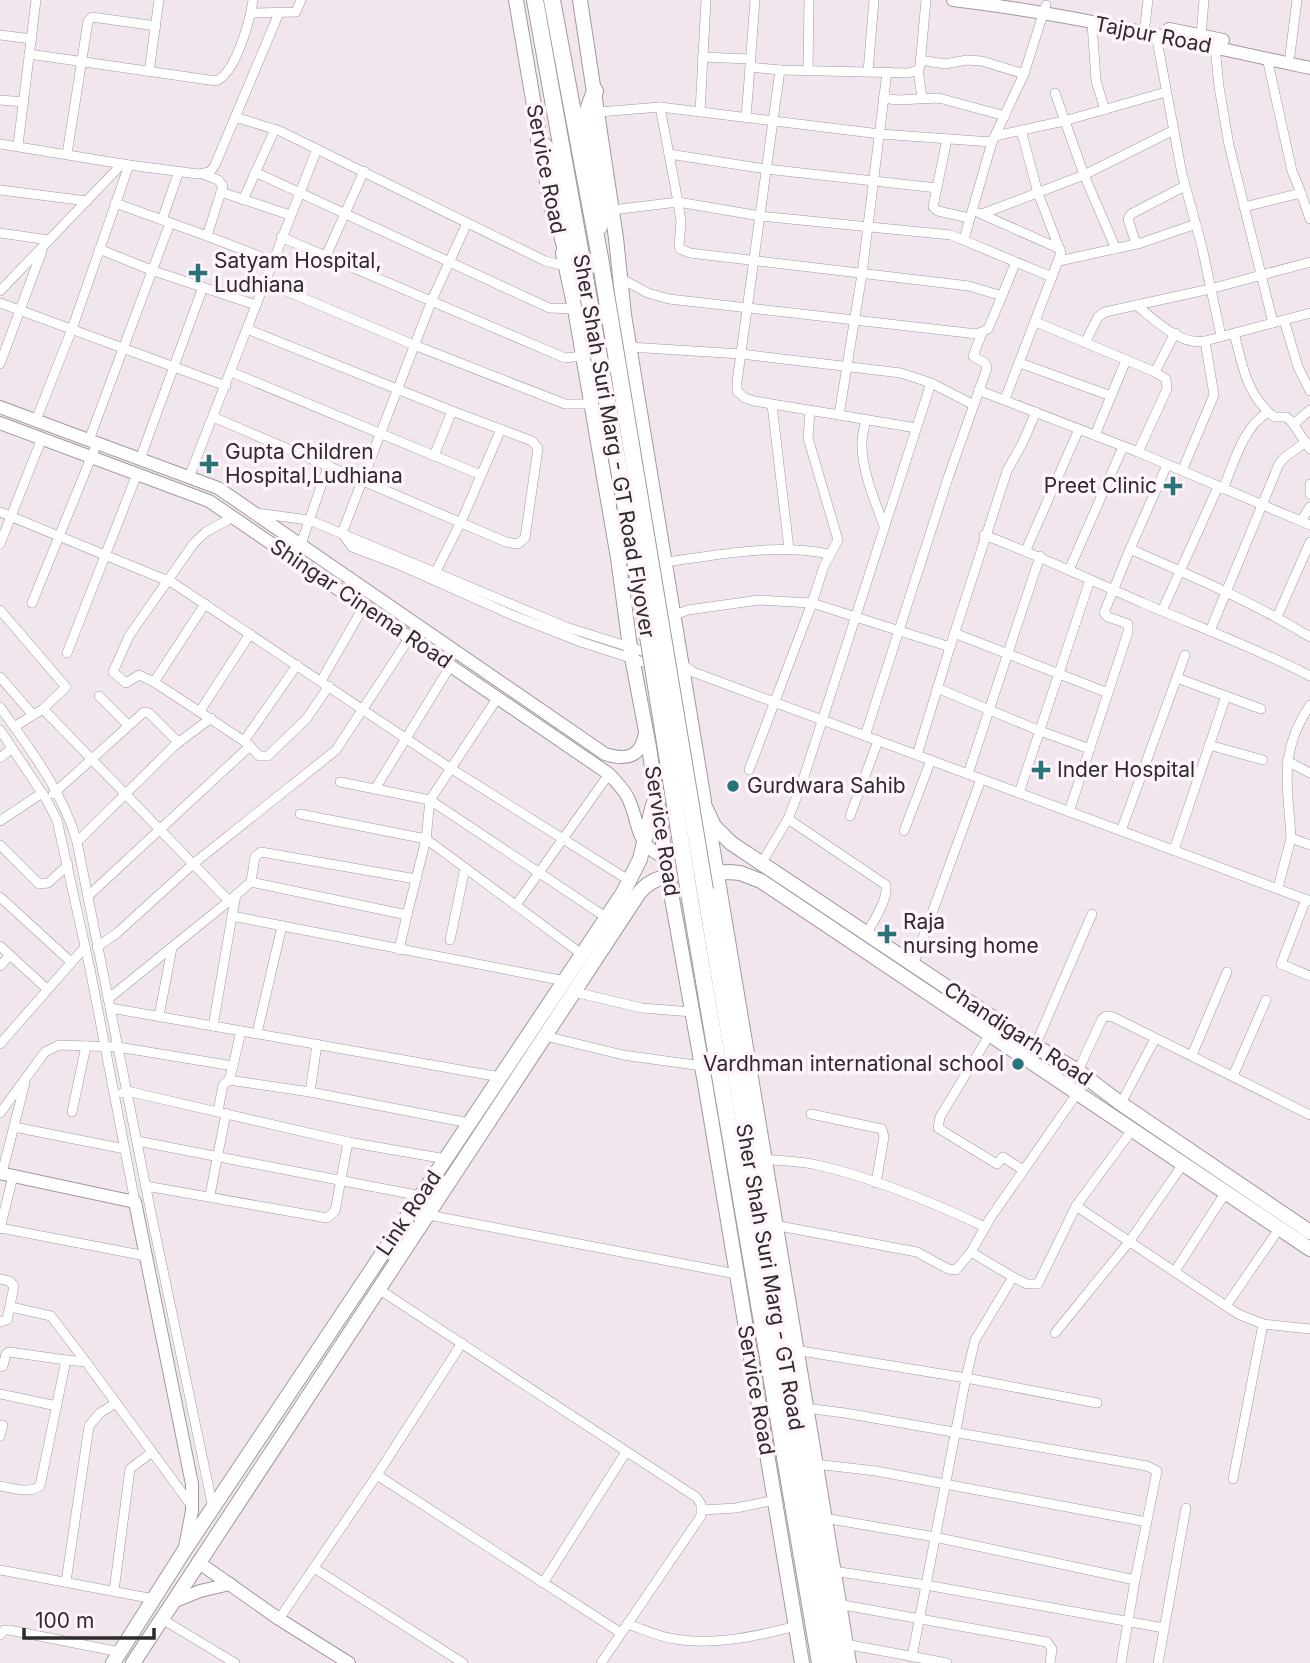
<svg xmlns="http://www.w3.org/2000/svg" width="1310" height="1663" viewBox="0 0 1310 1663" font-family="Inter,sans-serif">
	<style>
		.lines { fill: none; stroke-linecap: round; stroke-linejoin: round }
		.street-casing { stroke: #a298a0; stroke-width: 10 }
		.secondary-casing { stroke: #a298a0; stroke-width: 14 }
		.primary-casing { stroke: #a298a0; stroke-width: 16 }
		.highway-casing { stroke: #a298a0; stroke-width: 18 }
		.street { stroke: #fff; stroke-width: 9 }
		.secondary { stroke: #fff; stroke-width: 12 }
		.primary { stroke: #fff; stroke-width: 14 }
		.highway { stroke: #fff; stroke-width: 16 }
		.highway-bridge-casing { stroke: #a298a0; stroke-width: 18; stroke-linecap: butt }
		.highway-bridge { stroke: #fff; stroke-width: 16 }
		.poi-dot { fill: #297379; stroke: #fff3fc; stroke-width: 2.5 }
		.labels { text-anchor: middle; stroke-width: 7; stroke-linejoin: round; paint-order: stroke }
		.street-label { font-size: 21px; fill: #2e2a2d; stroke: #fff3fc }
		.poi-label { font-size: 21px; fill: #2e2a2d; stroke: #fff3fc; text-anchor: start }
	</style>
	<rect width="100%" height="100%" fill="#f2e6ee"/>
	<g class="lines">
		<defs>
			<g id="street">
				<polyline points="755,0 750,67 780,70 908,73 918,70 920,66 926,0"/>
				<polyline points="251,13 296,12 301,0"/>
				<polyline points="1092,23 1096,81 1105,110"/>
				<polyline points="1145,25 1148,0"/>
				<polyline points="0,35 32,39"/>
				<polyline points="1156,35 1182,174 1202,247 1221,336"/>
				<polyline points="1201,35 1204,0"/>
				<polyline points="1215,46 1219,87 1229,145 1273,323"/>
				<path d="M 29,54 L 216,81 C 236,73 250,20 253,0"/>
				<polyline points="1290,55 1297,0"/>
				<polyline points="702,57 750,59"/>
				<polyline points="1267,58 1292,171 1301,193"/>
				<polyline points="920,60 945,64 967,60 982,61 1024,74"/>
				<polyline points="780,70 737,382 737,391 745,398 754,401 839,415 862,274 887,72"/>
				<polyline points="918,70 922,98"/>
				<polyline points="808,71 809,0"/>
				<polyline points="149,72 159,0"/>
				<polyline points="868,72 874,0"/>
				<polyline points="1055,93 1084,175 1116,249"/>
				<polyline points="883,98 897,100 939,98 1005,116"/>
				<polyline points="0,100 24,102"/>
				<polyline points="660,107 678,202 760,216 951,235 1052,277"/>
				<polyline points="599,112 660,107 880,134 992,142 1024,74 1046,5"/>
				<polyline points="700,112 706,0"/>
				<polyline points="235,117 280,131 545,261 566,266"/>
				<polyline points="746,118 750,67"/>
				<polyline points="995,136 1064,121 1166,92"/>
				<polyline points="947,139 933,207 938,211 969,218"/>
				<polyline points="0,144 129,165 198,174 210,172 215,165 279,13"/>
				<polyline points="18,145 36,0"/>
				<polyline points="67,154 88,21 92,17 156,26"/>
				<polyline points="669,154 766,169 937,188"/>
				<polyline points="255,172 549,308 575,309"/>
				<polyline points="203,174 218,180 223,186 207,236 272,261"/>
				<polyline points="0,190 87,201"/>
				<polyline points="221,192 290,215"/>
				<polyline points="243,200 275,129"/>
				<polyline points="115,203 207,236"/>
				<polyline points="1244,207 1301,193 1310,219"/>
				<polyline points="612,210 678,202 681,222 679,245 680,249 690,253 969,286 1002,296 1015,264"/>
				<polyline points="979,213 1060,249"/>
				<polyline points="982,214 1084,175 1174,130"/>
				<polyline points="162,220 179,171"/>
				<polyline points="467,223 432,300 342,533 352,547 397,564 512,615 581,642 655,666"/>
				<polyline points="0,233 49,240"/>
				<polyline points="281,237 565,358 583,356"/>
				<polyline points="964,239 992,142"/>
				<polyline points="1136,244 1128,219 1131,214 1185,186"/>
				<polyline points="99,249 151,270 256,305"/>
				<polyline points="326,256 364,171"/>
				<polyline points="1059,261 1141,243 1196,224"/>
				<polyline points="620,278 648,293 669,299 977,334 988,329 1002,296"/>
				<polyline points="265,282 414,345 565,404 591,404"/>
				<polyline points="0,291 122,164"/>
				<polyline points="0,303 226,386"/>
				<path d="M 1136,305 C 1155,320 1180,346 1205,341 L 1310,313"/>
				<polyline points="1284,320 1298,367 1310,391"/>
				<polyline points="1036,322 1155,372 1166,379 1167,389 1138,452"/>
				<path d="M 1234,333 C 1243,367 1246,394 1274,417 L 1286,417 L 1291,421 L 1310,449"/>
				<polyline points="1085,343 1098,317 1105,312 1210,289 1310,262"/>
				<polyline points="629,347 741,354 901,373 931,383 972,404"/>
				<polyline points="1020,363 1111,396"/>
				<polyline points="0,364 42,251"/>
				<polyline points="231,372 481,475"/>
				<polyline points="1155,372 1175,333"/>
				<polyline points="978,390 1138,452 1310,525"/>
				<polyline points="1005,399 1061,253 1038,193 1021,130"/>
				<polyline points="772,405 789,549"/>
				<polyline points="839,415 916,428"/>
				<polyline points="213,417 506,542 518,544 525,538 538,448 532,441 452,411 247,329"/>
				<polyline points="36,420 72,329 129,165"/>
				<path d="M 866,420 C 864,428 861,438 862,447 C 863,474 875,501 884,526"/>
				<polyline points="1294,424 1310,410"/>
				<polyline points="1095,435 1126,360"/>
				<polyline points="89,440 170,223"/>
				<polyline points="434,456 452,411"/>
				<polyline points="140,459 203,287"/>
				<path d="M 1167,465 L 1130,549 C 1192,576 1253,602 1310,637"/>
				<polyline points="1182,471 1214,395 1205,341"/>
				<polyline points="189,477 317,149"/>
				<polyline points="1310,484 1310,494"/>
				<path d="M 1223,489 C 1234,463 1243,427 1268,412"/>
				<polyline points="0,512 173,583 447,766 630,881"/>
				<polyline points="256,513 309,520 566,627 652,654"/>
				<polyline points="233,517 206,532 194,543 129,636 113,672 126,683 139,675 154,682 244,741 297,665"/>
				<polyline points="1301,521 1310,507"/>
				<path d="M 984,535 C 1038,555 1090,580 1143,603 C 1199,627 1256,648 1310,676"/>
				<polyline points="0,544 42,438"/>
				<polyline points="1026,550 1079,429"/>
				<polyline points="292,557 301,544 328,466"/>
				<path d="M 665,562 C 720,555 774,543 829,554"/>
				<polyline points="1069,570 1123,447"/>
				<polyline points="433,577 461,522 501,429"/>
				<polyline points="32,603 97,443"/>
				<polyline points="0,610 66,687 43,709"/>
				<polyline points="1162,611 1218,487"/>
				<polyline points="674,615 688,610 759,600 812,603 950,647 1007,471 1023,442 1036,412"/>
				<polyline points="1277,617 1310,542"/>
				<polyline points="1210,631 1279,464 1285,457 1306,442"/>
				<polyline points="954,633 1108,693"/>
				<polyline points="67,653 137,474"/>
				<polyline points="682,664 693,672 1310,901"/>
				<polyline points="0,677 33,715"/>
				<polyline points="1177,678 1261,709"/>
				<polyline points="321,681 364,606"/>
				<polyline points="154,682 205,604"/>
				<polyline points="937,688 1040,731 1090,749"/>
				<polyline points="99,696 128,725"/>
				<path d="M 1310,705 C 1278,753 1288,784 1291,838 L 1310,845"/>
				<path d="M 0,707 C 30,749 63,792 77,842 L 151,1213 L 213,1508"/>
				<polyline points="200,711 250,634"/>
				<polyline points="14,727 43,709 229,901 251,882 407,915 426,839 430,800 607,918"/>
				<polyline points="0,730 46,799 57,820 90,969 135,1202"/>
				<polyline points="865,736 948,478 987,368 985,363 973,356 982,333"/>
				<polyline points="1209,745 1263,760"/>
				<polyline points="250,746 259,756 268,756 307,718 329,686"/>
				<polyline points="917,755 950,647"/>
				<polyline points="0,758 12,748"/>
				<polyline points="1287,761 1310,773"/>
				<polyline points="749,770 812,603 824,566 838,540 808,438 810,411"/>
				<polyline points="968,774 1040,556"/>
				<polyline points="340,782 430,800 498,697"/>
				<polyline points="375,789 451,665"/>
				<polyline points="1019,793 1090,580"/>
				<polyline points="53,794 144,712 149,713 178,742"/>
				<polyline points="1069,812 1128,632 1128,624 1108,617 1104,613 1130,549"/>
				<polyline points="300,814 426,839 583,955"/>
				<polyline points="850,816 878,741"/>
				<polyline points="0,821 42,793"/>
				<polyline points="904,831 931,760"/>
				<polyline points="1121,831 1185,655"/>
				<polyline points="77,842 174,746 211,718"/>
				<polyline points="0,845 39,884 48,883 68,865"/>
				<polyline points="1174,850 1226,696"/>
				<polyline points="761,864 788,819"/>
				<polyline points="251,882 255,857 261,852 416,879"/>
				<polyline points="1278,888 1291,838"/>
				<polyline points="236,895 232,916 565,981"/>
				<polyline points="88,896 250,746 244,741"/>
				<polyline points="0,897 71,962"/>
				<polyline points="1306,899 1281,964 1310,976"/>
				<polyline points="516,905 609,774"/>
				<polyline points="232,916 213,1026 500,1077"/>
				<path d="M 866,935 C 873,921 888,901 886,885 L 788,819 L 802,783 L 931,383"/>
				<polyline points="450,940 465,868"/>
				<polyline points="0,946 47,989"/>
				<polyline points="97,947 117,933 193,864 336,750 410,637"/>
				<polyline points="399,950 407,915"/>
				<polyline points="913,965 981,779"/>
				<polyline points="0,966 10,955"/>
				<polyline points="574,992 642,1008 692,1012"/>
				<polyline points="108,999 229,901"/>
				<polyline points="110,1008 213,1026"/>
				<polyline points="159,1016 172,948"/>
				<polyline points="257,1033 282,926"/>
				<polyline points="990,1034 940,1117 938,1128 997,1164 1003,1157 1023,1170"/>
				<polyline points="545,1036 623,1055 702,1066"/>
				<polyline points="0,1044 85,947"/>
				<polyline points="1035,1046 1092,914"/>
				<polyline points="1192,1055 1227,972"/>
				<polyline points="233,1066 241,1031"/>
				<polyline points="1078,1071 1102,1019 1106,1016 1113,1017 1310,1115"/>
				<polyline points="1233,1076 1266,1000"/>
				<polyline points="310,1092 317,1044"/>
				<polyline points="122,1093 127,1091 348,1142 446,1159"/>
				<polyline points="1120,1105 1155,1039"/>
				<polyline points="218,1111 223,1085 229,1080"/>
				<polyline points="72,1112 86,1046"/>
				<polyline points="0,1113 45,1052 59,1045 118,1047 233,1066 229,1080 310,1092 469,1123"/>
				<polyline points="811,1114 882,1129 884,1137 876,1183"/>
				<polyline points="14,1127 125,1149"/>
				<polyline points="137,1141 421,1196"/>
				<path d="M 763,1159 C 781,1161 800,1161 817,1165 C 875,1178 932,1202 985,1227"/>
				<polyline points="2,1173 25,1083"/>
				<polyline points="146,1186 327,1218 335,1211 348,1142"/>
				<polyline points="210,1195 226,1113"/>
				<polyline points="1076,1206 1238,1314 1263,1324 1310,1329"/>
				<polyline points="423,1214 736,1274"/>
				<polyline points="774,1225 917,1252 948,1269 956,1270 971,1252 991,1217 1078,1092"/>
				<polyline points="0,1228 146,1256"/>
				<polyline points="0,1229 13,1176"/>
				<polyline points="971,1252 1013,1277"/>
				<polyline points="1175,1271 1226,1192"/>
				<polyline points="0,1279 9,1281 14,1286 7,1320 0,1322"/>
				<polyline points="380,1290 696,1497 701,1504 701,1516 601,1663"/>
				<polyline points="1226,1306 1279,1229"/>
				<polyline points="11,1307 51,1316 86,1362"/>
				<polyline points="1055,1333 1129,1242 1183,1164"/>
				<polyline points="795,1350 966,1378 975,1340 1013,1277 1027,1284 1038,1284 1076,1206 1132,1130"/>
				<polyline points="0,1367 3,1366 6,1354 9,1352 66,1360"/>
				<polyline points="0,1394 57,1406"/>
				<polyline points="805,1408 845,1413 1147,1466 1157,1471 1135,1580 935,1537 824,1518"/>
				<polyline points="0,1436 3,1425"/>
				<polyline points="815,1464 876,1471 1147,1522"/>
				<polyline points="377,1475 621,1633"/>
				<polyline points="1233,1479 1263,1324"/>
				<path d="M 0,1486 C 13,1488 29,1494 40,1486 L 66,1360 L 86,1362 L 191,1505"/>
				<polyline points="702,1510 736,1508 775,1500"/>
				<polyline points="314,1568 463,1663"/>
				<polyline points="0,1570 154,1599"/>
				<polyline points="833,1571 926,1585 1164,1628"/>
				<polyline points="66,1582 89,1426 100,1413 116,1403"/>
				<polyline points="543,1583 626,1452"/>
				<polyline points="114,1591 130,1469 152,1452"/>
				<polyline points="838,1604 1047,1642 1052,1649 1050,1663"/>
				<polyline points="162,1619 235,1663"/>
				<polyline points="279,1619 377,1475 462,1343"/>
				<path d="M 627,1624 C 643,1629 659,1637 675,1639 C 714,1646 758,1636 796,1626"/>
				<polyline points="0,1635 4,1630 9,1630 120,1652"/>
				<polyline points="845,1644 947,1663"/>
				<polyline points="912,1657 966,1378 1097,1403"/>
				<polyline points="1121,1663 1135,1580"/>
				<polyline points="1158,1663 1186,1508"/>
			</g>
			<g id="secondary">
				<path d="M 953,0 C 1073,14 1192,43 1310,68"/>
				<polyline points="1169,29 1223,40"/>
				<path d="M 0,407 L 218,488 L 605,754 C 627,761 641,757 645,733"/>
				<path d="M 0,423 L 209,501 L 609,774 C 616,782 625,790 629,800 C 641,828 634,843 665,858"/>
				<polyline points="0,1173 135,1202 192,1484 192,1511 185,1547"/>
				<polyline points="198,1562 279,1619 349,1663"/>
				<polyline points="173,1602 200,1591 230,1584"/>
			</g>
			<g id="primary">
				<polyline points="516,0 553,217"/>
				<polyline points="580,0 616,238 624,315 704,801"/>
				<polyline points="563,253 575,309 618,558 630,647 649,747 668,876 705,1083 802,1663"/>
				<polyline points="708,821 849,1663"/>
				<polyline points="113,1663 184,1551 623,893 640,859 653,805 657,799 668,794 686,791 699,794 714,826 731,843 1035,1046 1078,1071 1120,1103 1310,1232"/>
				<path d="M 133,1663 L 639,893 C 658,868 701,874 729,872 L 740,873 L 761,881 L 1310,1249"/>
			</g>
			<g id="highway">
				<polyline points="535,0 586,283"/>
				<polyline points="552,0 600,258"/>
				<polyline points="595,91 588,110 603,212 599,227"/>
				<polyline points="539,141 550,152 563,239 570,263 584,271"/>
				<polyline points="705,890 835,1663"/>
				<polyline points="689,893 820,1663"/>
			</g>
		</defs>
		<!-- street casing -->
		<use href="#street" class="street-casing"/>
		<!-- secondary casing -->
		<use href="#secondary" class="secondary-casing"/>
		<!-- primary casing -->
		<use href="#primary" class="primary-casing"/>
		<!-- highway casing -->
		<use href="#highway" class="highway-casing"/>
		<!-- street -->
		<use href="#street" class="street"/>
		<!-- secondary -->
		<use href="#secondary" class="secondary"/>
		<!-- primary -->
		<use href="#primary" class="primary"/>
		<!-- highway -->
		<use href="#highway" class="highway"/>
		<defs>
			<g id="highway-bridge">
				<polyline points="600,258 705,890"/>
				<polyline points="586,283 644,611 689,893"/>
			</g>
		</defs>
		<!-- highway-bridge casing -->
		<use href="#highway-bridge" class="highway-bridge-casing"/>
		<!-- highway-bridge -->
		<use href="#highway-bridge" class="highway-bridge"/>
	</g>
	<!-- markers -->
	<g class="poi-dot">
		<path d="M194.5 262.5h7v7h7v7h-7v7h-7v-7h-7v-7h7z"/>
		<path d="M205.5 453.5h7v7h7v7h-7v7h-7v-7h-7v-7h7z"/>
		<path d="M1169.5 475.5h7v7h7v7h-7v7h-7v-7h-7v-7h7z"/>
		<path d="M1037.5 759.5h7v7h7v7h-7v7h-7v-7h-7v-7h7z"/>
		<circle cx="733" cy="786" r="7"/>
		<path d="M883.5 923.5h7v7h7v7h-7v7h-7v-7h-7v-7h7z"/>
		<circle cx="1018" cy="1064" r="7"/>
	</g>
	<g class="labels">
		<!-- street labels -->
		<g class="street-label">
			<text transform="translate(1153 35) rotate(11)" y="7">Tajpur Road</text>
			<text transform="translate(546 169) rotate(79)" y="7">Service Road</text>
			<text transform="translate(614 446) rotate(80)" y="7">Sher Shah Suri Marg - GT Road Flyover</text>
			<text transform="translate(361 604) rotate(34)" y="7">Shingar Cinema Road</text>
			<text transform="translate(662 831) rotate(81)" y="7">Service Road</text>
			<text transform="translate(1018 1034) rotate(33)" y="7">Chandigarh Road</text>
			<text transform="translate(409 1213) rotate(-56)" y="7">Link Road</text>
			<text transform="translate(770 1277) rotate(80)" y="7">Sher Shah Suri Marg - GT Road</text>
			<text transform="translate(756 1390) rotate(80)" y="7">Service Road</text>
		</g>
		<!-- poi labels -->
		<g class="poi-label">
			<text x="214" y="268">Satyam Hospital,<tspan x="214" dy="24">Ludhiana</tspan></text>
			<text x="225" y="459">Gupta Children<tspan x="225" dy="24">Hospital,Ludhiana</tspan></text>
			<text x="1157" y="493" text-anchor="end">Preet Clinic</text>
			<text x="1057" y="777">Inder Hospital</text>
			<text x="747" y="793">Gurdwara Sahib</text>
			<text x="903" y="929">Raja<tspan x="903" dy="24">nursing home</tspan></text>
			<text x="1004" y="1071" text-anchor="end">Vardhman international school</text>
		</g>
	</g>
	<!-- scale -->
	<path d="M24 1628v10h130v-10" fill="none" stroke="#2e2a2d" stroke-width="3.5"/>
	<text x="35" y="1628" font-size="21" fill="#2e2a2d" stroke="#fff3fc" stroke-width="5" paint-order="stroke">100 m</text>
</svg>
